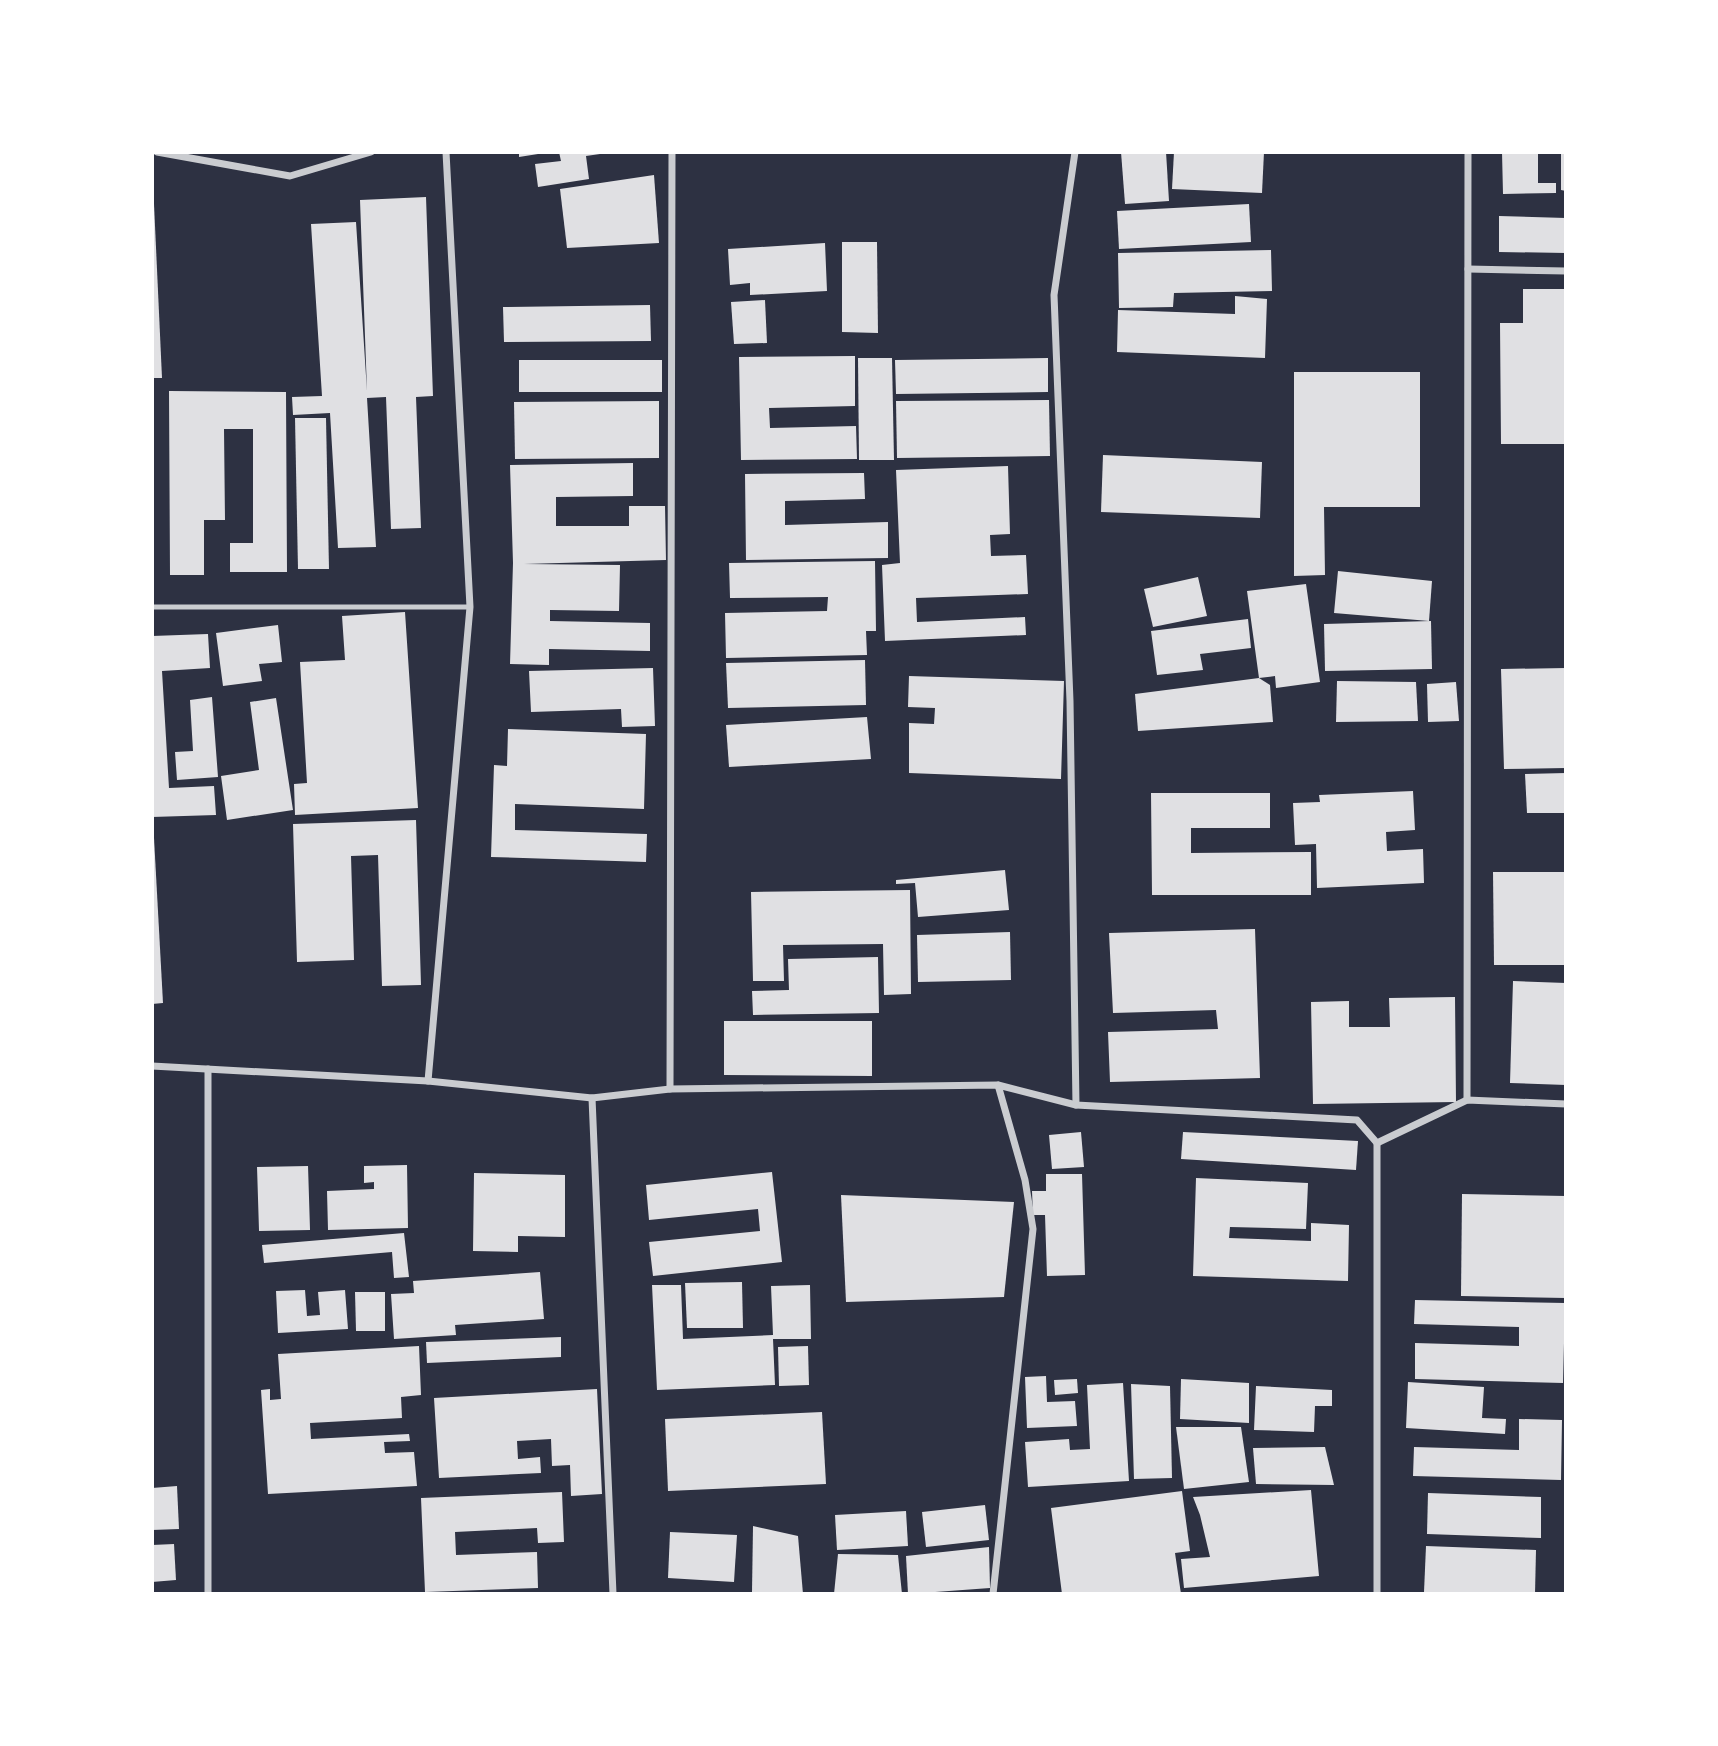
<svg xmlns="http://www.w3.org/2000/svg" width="1718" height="1746" viewBox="0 0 1718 1746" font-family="Ubuntu,sans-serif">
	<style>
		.building { fill: #e0e0e3 }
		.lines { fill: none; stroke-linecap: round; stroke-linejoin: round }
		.service { stroke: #caccd0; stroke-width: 5 }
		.minor { stroke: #caccd0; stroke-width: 7 }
	</style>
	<rect width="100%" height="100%" fill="#2d3142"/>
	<!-- building -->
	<g class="building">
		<polygon points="519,152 538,152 538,154 519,157"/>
		<polygon points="559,152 600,152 600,154 586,156 589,179 538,187 535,164 561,161"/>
		<polygon points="1121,152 1166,152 1169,201 1125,204"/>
		<polygon points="1174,152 1264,152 1262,193 1172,189"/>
		<polygon points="1502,152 1538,152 1538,183 1556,183 1556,193 1503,194"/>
		<polygon points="1561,152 1566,152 1566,191 1561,190"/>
		<polygon points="654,175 659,243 567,248 560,189"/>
		<polygon points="426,197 433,396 416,397 421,528 391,529 386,397 367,398 376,547 338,548 330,413 293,415 292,397 322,396 311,224 356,222 367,391 360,200"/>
		<polygon points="152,204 154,204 162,378 152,378"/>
		<polygon points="1249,204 1251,242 1119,249 1117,211"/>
		<polygon points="1499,216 1566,218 1566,253 1499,252"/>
		<polygon points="842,242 877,242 878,333 842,332"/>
		<polygon points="825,243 827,291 750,295 750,283 730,285 728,249"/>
		<polygon points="1271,250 1272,291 1174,293 1173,307 1119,308 1118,253"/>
		<polygon points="1523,289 1566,289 1566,444 1501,444 1500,323 1523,323"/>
		<polygon points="1235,296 1267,299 1265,358 1117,352 1118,310 1235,314"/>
		<polygon points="765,300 767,343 734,344 731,302"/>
		<polygon points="650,305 651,341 504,342 503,307"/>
		<polygon points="855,356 855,406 769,408 770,428 856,426 857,459 741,460 739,357"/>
		<polygon points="858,358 892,358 894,460 859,460"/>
		<polygon points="1048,358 1048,392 896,394 895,360"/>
		<rect x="519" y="360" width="143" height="32"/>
		<polygon points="1294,372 1420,372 1420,507 1324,507 1325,575 1294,576"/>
		<polygon points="169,391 286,392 287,572 230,572 230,543 253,543 253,429 224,429 225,520 204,520 204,575 170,575"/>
		<polygon points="1049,400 1050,456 897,458 896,401"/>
		<polygon points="659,401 659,458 515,459 514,402"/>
		<polygon points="295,418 326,418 329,569 298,569"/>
		<polygon points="1103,455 1262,462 1260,518 1101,512"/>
		<polygon points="633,463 633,496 556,497 556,526 629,526 629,506 665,506 666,560 524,564 620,565 619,611 550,610 550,621 650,623 650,651 549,649 549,665 510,664 513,563 510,465"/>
		<polygon points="1008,466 1010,534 990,535 991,556 1026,555 1028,594 916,598 917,622 1025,617 1026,635 885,641 882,565 900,563 896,470"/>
		<polygon points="864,473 865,499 785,501 785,525 888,522 888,558 746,560 745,474"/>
		<polygon points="875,561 876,631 866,631 867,655 726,658 725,613 827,611 828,597 730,598 729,563"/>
		<polygon points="1338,571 1432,581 1429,621 1334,613"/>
		<polygon points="1198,577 1207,616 1153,627 1144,589"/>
		<polygon points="1306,584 1320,682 1276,688 1275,676 1259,678 1247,591"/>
		<polygon points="405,612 418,808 295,815 294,784 307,783 300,662 345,660 342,616"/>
		<polygon points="1248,619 1251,648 1200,654 1203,670 1157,675 1151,631"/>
		<polygon points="1431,621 1432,669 1325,671 1324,624"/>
		<polygon points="278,625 282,662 259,664 262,681 223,686 216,633"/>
		<polygon points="208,634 210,668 162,671 169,788 214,786 216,815 152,817 152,636"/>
		<polygon points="865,660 866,705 728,708 726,663"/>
		<polygon points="653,668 655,726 622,727 621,709 531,712 529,671"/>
		<polygon points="1566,668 1566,768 1504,769 1501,669"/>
		<polygon points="909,676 1064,681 1061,779 909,773 909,723 934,724 935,708 908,707"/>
		<polygon points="1259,678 1270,685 1273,722 1138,731 1135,694"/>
		<polygon points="1337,681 1416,682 1418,721 1336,722"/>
		<polygon points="1456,682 1459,721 1428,722 1427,684"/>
		<polygon points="212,697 218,777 177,780 175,752 193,751 190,700"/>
		<polygon points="276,698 293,810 227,820 221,776 259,770 250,702"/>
		<polygon points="867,717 871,759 729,767 726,725"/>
		<polygon points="508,729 646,734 644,809 515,804 515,830 647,834 646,862 491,857 494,765 507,766"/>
		<polygon points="1566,773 1566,813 1527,813 1525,774"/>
		<polygon points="1413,791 1415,830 1386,832 1387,851 1423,849 1424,883 1317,888 1316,844 1295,845 1293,803 1320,802 1319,795"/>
		<polygon points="1151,793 1270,793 1270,828 1191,828 1191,853 1311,852 1311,895 1152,895"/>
		<polygon points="416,820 421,985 382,986 378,855 351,856 354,960 297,962 293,824"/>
		<polygon points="154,838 163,1003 152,1004 152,839"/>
		<polygon points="1005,870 1009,910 918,917 915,883 896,884 896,880"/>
		<polygon points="1493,872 1566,872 1566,965 1494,965"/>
		<polygon points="910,890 911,994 884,995 883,944 783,945 784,981 753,981 751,892"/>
		<polygon points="1255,929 1260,1078 1110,1082 1108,1032 1218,1029 1216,1010 1113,1013 1109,933"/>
		<polygon points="1010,932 1011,980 918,982 917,935"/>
		<polygon points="878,957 879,1013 753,1015 752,991 789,990 788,959"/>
		<polygon points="1513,981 1566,983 1566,1085 1510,1083"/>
		<polygon points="1455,997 1456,1102 1313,1104 1311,1002 1349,1001 1349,1027 1390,1027 1389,998"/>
		<polygon points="724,1021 872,1021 872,1076 724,1075"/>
		<polygon points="1081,1132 1084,1167 1052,1169 1049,1135"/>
		<polygon points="1183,1132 1358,1141 1356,1170 1181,1159"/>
		<polygon points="407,1165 408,1228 328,1230 327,1191 374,1189 374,1182 364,1183 364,1166"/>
		<polygon points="308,1166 310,1230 259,1231 257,1167"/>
		<polygon points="772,1172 782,1262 653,1276 649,1242 760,1231 758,1209 649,1220 646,1185"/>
		<polygon points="474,1173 565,1175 565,1237 518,1236 518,1252 473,1251"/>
		<polygon points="1046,1174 1082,1174 1085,1275 1047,1276 1045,1215 1033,1215 1032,1191 1046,1191"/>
		<polygon points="1196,1178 1308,1183 1306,1229 1230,1227 1229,1238 1311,1241 1311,1223 1349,1225 1348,1281 1193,1276"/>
		<polygon points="1462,1194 1566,1196 1566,1298 1461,1296"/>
		<polygon points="841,1195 1014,1202 1004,1297 846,1302"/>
		<polygon points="404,1233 409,1277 394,1278 392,1252 264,1263 262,1245"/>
		<polygon points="540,1272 544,1319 455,1325 456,1335 394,1339 391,1294 414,1293 413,1281"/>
		<polygon points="742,1282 743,1328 687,1328 685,1283"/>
		<polygon points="652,1285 681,1285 683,1339 773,1335 771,1286 810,1285 811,1339 773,1339 775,1385 657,1390"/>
		<polygon points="305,1290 307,1316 320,1315 318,1292 345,1290 348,1329 278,1333 276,1291"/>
		<polygon points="355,1292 385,1292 385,1331 356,1331"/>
		<polygon points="1415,1300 1565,1303 1563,1383 1415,1379 1415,1343 1519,1346 1519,1327 1414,1324"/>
		<polygon points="561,1337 561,1357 427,1363 426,1342"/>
		<polygon points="419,1346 421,1395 401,1397 402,1418 310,1423 311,1439 409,1434 410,1441 384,1442 385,1453 414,1452 417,1486 268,1494 261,1390 270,1389 270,1400 281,1399 278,1354"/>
		<polygon points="808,1346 809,1385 779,1386 778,1347"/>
		<polygon points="1046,1376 1047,1402 1075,1401 1077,1426 1027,1428 1025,1377"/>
		<polygon points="1077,1379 1078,1393 1055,1395 1054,1380"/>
		<polygon points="1181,1379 1249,1383 1249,1423 1180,1419"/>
		<polygon points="1408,1382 1484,1387 1482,1418 1506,1419 1505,1434 1406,1428"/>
		<polygon points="1123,1383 1129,1481 1028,1487 1025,1442 1069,1439 1070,1450 1090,1449 1087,1385"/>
		<polygon points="1131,1384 1170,1386 1172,1478 1134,1479"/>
		<polygon points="1256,1386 1332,1390 1332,1406 1315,1406 1314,1432 1254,1430"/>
		<polygon points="597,1389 602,1494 571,1496 570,1465 552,1466 551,1439 517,1441 518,1459 540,1457 541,1473 439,1478 434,1398"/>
		<polygon points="822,1412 826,1484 668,1491 665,1419"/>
		<polygon points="1519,1419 1562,1420 1561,1480 1413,1476 1414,1447 1519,1450"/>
		<polygon points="1176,1427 1241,1427 1249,1482 1184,1489"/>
		<polygon points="1325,1447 1334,1485 1256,1484 1253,1448"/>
		<polygon points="177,1486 179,1529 152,1530 152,1488"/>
		<polygon points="1311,1490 1319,1576 1184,1588 1181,1559 1210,1557 1200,1515 1193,1497"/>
		<polygon points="1182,1491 1190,1551 1175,1553 1181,1594 1062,1594 1051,1508"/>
		<polygon points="562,1492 564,1542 538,1543 537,1528 455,1532 456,1555 537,1552 538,1588 425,1592 421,1498"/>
		<polygon points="1428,1493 1541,1497 1541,1538 1427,1534"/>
		<polygon points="985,1505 989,1540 926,1547 922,1512"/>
		<polygon points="906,1511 908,1546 837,1550 835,1515"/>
		<polygon points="753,1526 798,1536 803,1594 752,1592"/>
		<polygon points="670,1532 737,1535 734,1582 668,1578"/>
		<polygon points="174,1544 176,1580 152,1582 152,1545"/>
		<polygon points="1426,1546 1536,1550 1535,1594 1424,1592"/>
		<polygon points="989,1547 990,1588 908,1594 906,1556"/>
		<polygon points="838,1554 898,1555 902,1594 834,1594"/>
	</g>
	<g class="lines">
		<!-- service -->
		<polyline class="service" points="152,607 470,607"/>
		<!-- minor -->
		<g class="minor">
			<polyline points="157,152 290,176 371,152"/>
			<polyline points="1075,152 1054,295 1070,701 1076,1105"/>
			<polyline points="1468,269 1566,271"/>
			<polyline points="152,1066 428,1081 592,1098 670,1089 998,1085 1076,1105 1357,1120 1377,1143 1467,1100 1566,1104"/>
			<polyline points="428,1081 470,607 446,152"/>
			<polyline points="670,1089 672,152"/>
			<polyline points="592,1098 613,1594"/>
			<polyline points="1467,1100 1468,152"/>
			<polyline points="208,1594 208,1069"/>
			<polyline points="993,1594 1033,1229 1025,1180 998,1085"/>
			<polyline points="1377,1594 1377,1143"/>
		</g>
	</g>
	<!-- border -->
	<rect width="1718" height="1746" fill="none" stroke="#ffffff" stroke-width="308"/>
</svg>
